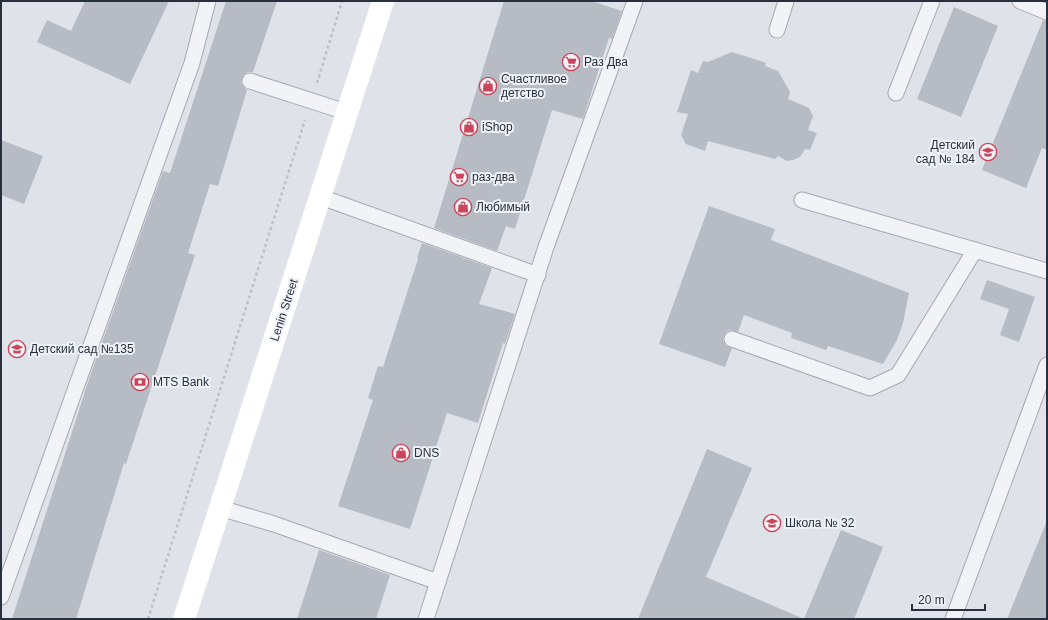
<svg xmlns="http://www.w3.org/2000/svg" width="1048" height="620" viewBox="0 0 1048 620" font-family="Arial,sans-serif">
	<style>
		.building { fill: #b6bbc4 }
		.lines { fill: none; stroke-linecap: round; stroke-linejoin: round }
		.service-casing { stroke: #a4a9b2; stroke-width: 17 }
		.path { stroke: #bdc0c6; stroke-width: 2.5; stroke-dasharray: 3 3; stroke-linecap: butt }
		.service { stroke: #f1f3f6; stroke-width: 15 }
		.secondary { stroke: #fff; stroke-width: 22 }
		.labels { text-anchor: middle; stroke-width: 4; stroke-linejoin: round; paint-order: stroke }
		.poi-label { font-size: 12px; fill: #28303e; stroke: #eef1f5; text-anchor: start }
		.street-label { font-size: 12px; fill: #28303e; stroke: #eef1f5 }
	</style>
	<rect width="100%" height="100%" fill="#dfe2e8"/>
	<!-- building -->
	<g class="building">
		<polygon points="85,1 169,1 130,84 37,42 47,20 71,31"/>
		<polygon points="226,1 277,1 253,72 248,72 244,75 242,78 241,83 244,87 247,90 218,186 210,184 188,253 195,255 126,464 124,463 76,619 12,619 89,379 163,171 170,173"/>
		<polygon points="504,1 591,1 622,11 612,39 609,38 583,119 552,110 515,229 506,226 497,251 434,228"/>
		<polygon points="954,7 998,26 961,117 917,99"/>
		<polygon points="1043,20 1047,21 1047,150 1042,148 1026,188 982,170"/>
		<polygon points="732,52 766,63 765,66 778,71 790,92 788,99 809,108 813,116 808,130 817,133 810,150 805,149 800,157 793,160 787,161 778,156 775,159 708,141 705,151 686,144 681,135 688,114 677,112 691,70 698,73 703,61 708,62"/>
		<polygon points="1,140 43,156 24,204 1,195"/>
		<polygon points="709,206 775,229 771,240 909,293 903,323 897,340 883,364 828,346 826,350 791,338 792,333 744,315 738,332 730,330 726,332 724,336 723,340 725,345 732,348 725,367 659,344"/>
		<polygon points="422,243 492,268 479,304 515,314 505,344 503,343 478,423 447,413 410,529 338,506 373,400 368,398 378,366 383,367 418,259 417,258"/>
		<polygon points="987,280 1035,297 1019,342 1000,335 1009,309 980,299"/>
		<polygon points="707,449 752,468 706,577 804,619 638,619"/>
		<polygon points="1046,523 1047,619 1007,619"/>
		<polygon points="841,530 883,547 854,619 804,619"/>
		<polygon points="319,550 390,575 376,619 297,619"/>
	</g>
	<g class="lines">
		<defs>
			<g id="service">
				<polyline points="1020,1 1047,12"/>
				<polyline points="777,30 786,1"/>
				<polyline points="250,81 346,112"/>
				<polyline points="896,93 932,1"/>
				<polyline points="321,197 538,275"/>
				<polyline points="802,200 1047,271"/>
				<polyline points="732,339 870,388 898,375 975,250"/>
				<polyline points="220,508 274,524 438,582"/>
				<polyline points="1,597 192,63 208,1"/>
				<polyline points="426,619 546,247 635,1"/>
				<polyline points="953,619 1047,365"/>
			</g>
		</defs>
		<!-- service casing -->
		<use href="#service" class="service-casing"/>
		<!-- path -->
		<g class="path">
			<polyline points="317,83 342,1"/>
			<polyline points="148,619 305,120"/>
		</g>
		<!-- service -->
		<use href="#service" class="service"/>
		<!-- secondary -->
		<polyline class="secondary" points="184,619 220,508 383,1"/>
	</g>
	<!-- icons -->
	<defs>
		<symbol id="supermarket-ring" viewBox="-11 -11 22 22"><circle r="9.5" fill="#eef1f5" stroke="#cc455a" stroke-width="1.5"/><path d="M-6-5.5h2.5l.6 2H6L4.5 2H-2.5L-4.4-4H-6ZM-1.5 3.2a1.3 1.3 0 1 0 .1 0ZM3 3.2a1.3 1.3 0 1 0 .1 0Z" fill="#cc455a"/></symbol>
		<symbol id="shop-ring" viewBox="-11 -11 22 22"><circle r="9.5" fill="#eef1f5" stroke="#cc455a" stroke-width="1.5"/><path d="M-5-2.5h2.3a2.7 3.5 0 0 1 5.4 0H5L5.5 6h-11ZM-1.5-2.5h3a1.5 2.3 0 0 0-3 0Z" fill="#cc455a"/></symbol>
		<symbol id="school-ring" viewBox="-11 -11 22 22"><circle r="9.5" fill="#eef1f5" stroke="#cc455a" stroke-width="1.5"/><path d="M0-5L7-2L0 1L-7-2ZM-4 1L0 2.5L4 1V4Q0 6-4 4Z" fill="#cc455a"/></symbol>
		<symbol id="bank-ring" viewBox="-11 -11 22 22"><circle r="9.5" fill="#eef1f5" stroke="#cc455a" stroke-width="1.5"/><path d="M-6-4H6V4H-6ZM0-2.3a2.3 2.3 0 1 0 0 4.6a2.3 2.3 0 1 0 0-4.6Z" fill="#cc455a"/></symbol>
	</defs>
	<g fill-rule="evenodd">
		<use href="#supermarket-ring" x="561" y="52" width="20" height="20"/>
		<use href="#shop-ring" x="478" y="76" width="20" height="20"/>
		<use href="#shop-ring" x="459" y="117" width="20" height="20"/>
		<use href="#school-ring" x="978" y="142" width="20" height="20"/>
		<use href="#supermarket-ring" x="449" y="167" width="20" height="20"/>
		<use href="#shop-ring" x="453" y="197" width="20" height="20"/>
		<use href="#school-ring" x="7" y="339" width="20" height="20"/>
		<use href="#bank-ring" x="130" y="372" width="20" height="20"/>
		<use href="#shop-ring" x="391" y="443" width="20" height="20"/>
		<use href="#school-ring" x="762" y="513" width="20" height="20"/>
	</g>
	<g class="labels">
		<!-- poi labels -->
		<g class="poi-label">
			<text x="584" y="66">Раз Два</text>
			<text x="501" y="83">Счастливое<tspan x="501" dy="14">детство</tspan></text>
			<text x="482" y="131">iShop</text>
			<text x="975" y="149" text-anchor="end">Детский<tspan x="975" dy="14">сад № 184</tspan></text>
			<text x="472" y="181">раз-два</text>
			<text x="476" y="211">Любимый</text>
			<text x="30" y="353">Детский сад №135</text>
			<text x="153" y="386">MTS Bank</text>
			<text x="414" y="457">DNS</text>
			<text x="785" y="527">Школа № 32</text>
		</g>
		<!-- street labels -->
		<g class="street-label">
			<text transform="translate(284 310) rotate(-72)" y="4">Lenin Street</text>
		</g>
	</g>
	<!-- border -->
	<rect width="1048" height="620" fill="none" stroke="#28303e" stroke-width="4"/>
	<!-- scale -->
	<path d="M912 604v6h73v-6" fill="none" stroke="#28303e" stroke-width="2"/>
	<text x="918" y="604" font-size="12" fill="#28303e" stroke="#eef1f5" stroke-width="3" paint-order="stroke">20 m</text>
</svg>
